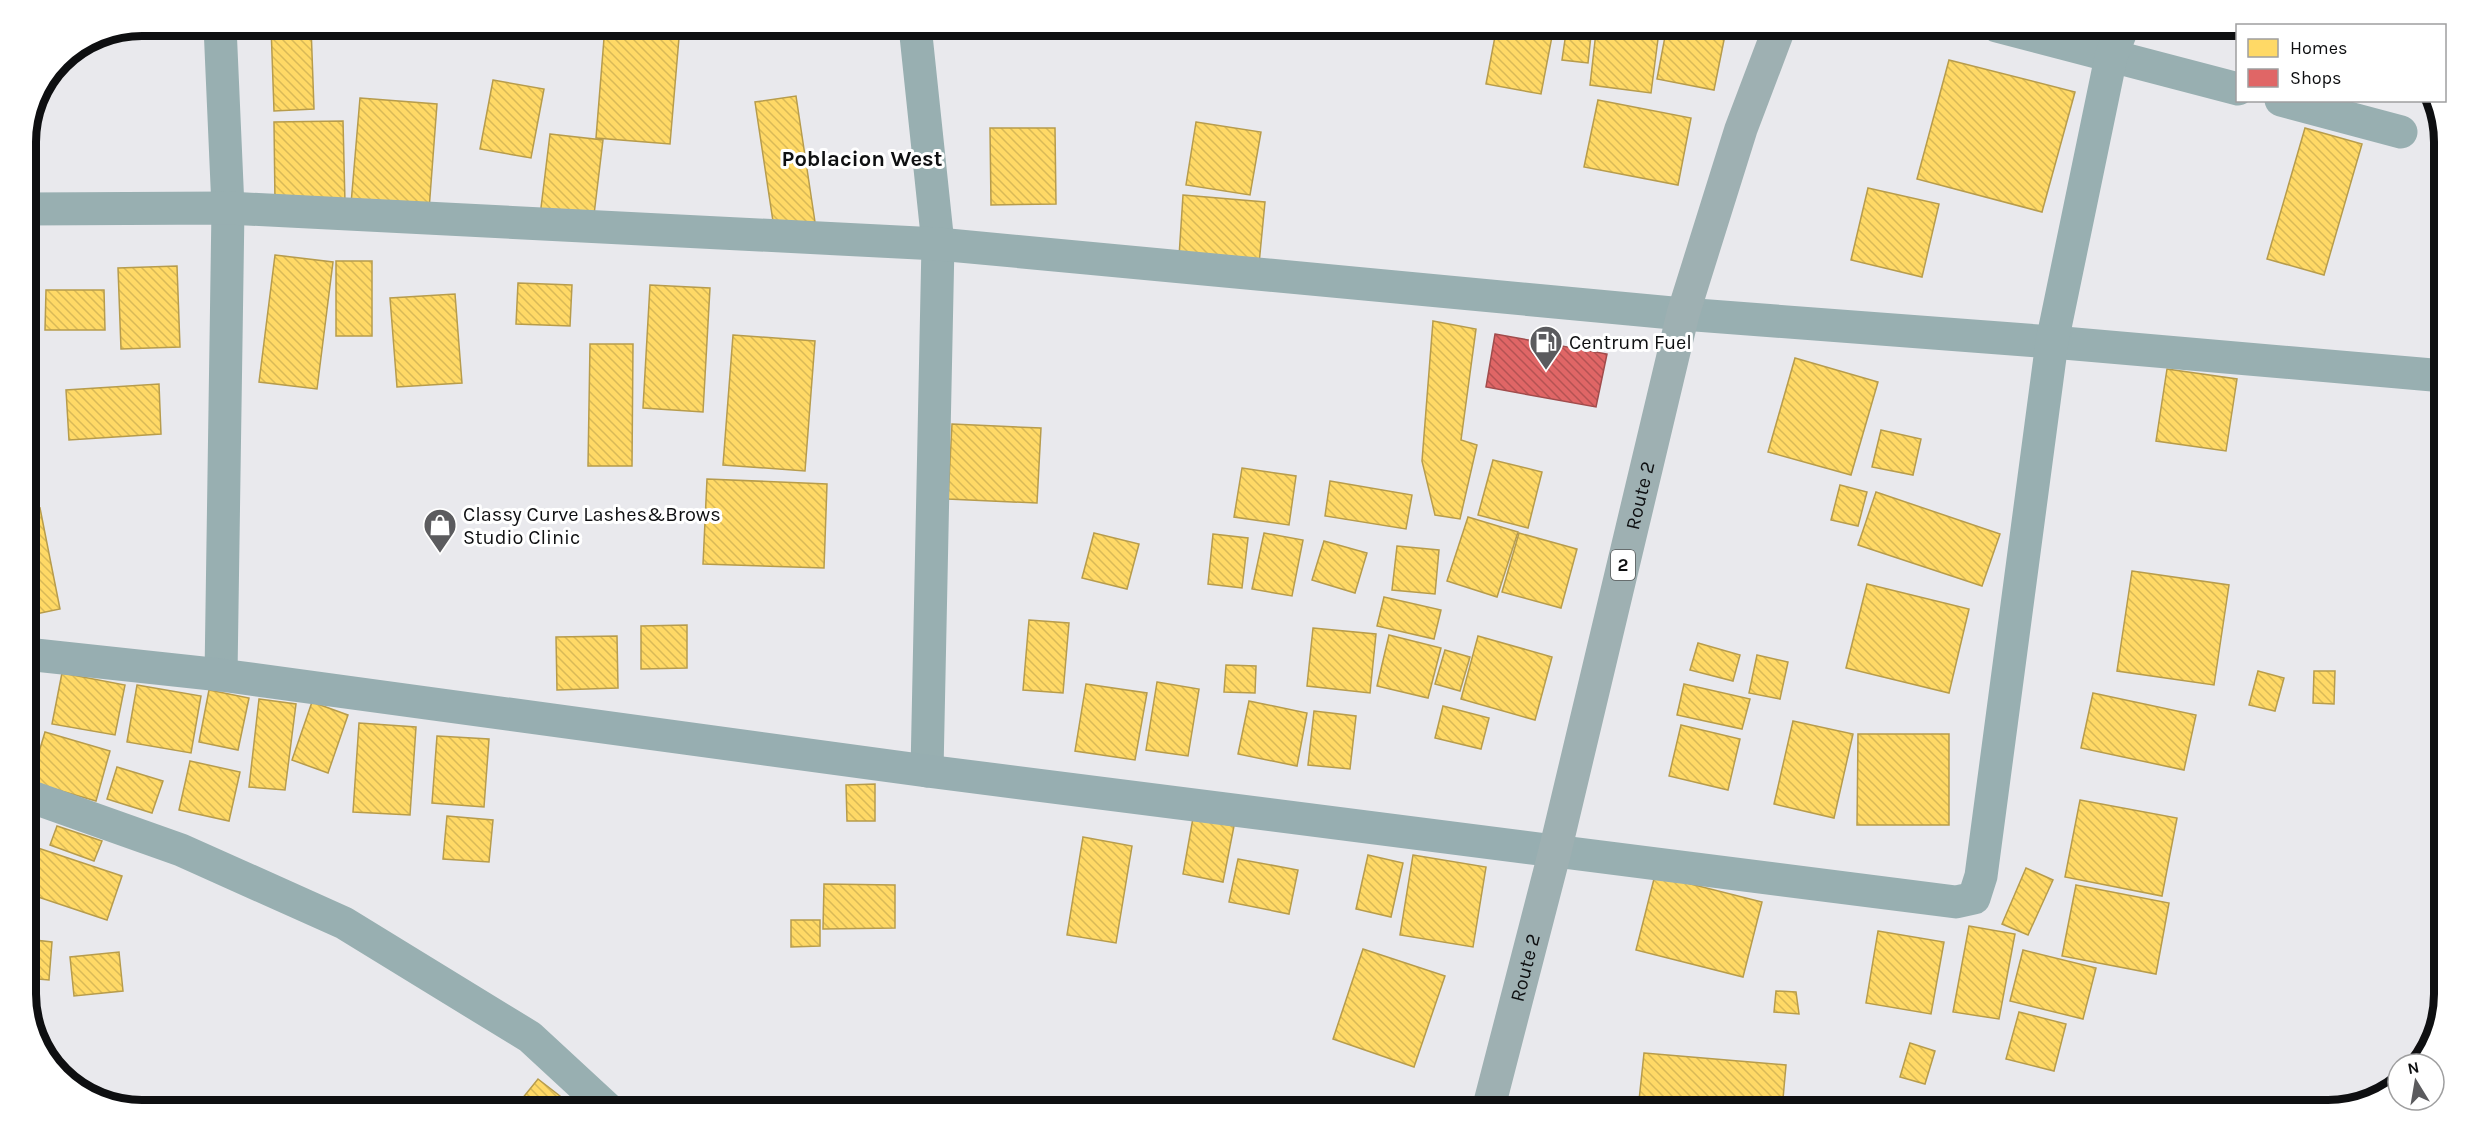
<svg xmlns="http://www.w3.org/2000/svg" width="2470" height="1136" viewBox="0 0 2470 1136" font-family="Karla,sans-serif">
<style>
.homes{fill:url(#homes-back-hatch);stroke:#b79c4c;stroke-width:1.5}
.shops{fill:url(#shops-back-hatch);stroke:#a14c4c;stroke-width:1.5}
.lines{fill:none;stroke-linecap:round;stroke-linejoin:round}
.minor{stroke:#98afb1;stroke-width:33}
.secondary{stroke:#97aeb1;stroke-width:33}
.trunk{stroke:#9eb0b2;stroke-width:33}
.labels{text-anchor:middle;stroke-width:6;stroke-linejoin:round;paint-order:stroke}
.shield{fill:#fff;stroke:#565758;stroke-width:1.5}
.shield-label{font-size:18px;font-weight:bold;fill:#0e0f11}
.poi-label{font-size:20px;fill:#0e0f11;stroke:#fff;text-anchor:start}
.street-label{font-size:20px;fill:#0e0f11;stroke:#fff}
.quarter-label{font-size:22px;font-weight:bold;fill:#0e0f11;stroke:#fff}
.rim{fill:none;stroke:#0e0f11;stroke-width:8}
</style>
<defs>
<pattern id="homes-back-hatch" width="6" height="6" patternUnits="userSpaceOnUse" patternTransform="scale(1.5)"><rect width="6" height="6" fill="#ffd966"/><path d="M-1 5l2 2M0 0l6 6M5-1l2 2" fill="none" stroke="#d9b957"/></pattern>
<pattern id="shops-back-hatch" width="6" height="6" patternUnits="userSpaceOnUse" patternTransform="scale(1.5)"><rect width="6" height="6" fill="#e06666"/><path d="M-1 5l2 2M0 0l6 6M5-1l2 2" fill="none" stroke="#b45253"/></pattern>
</defs>
<rect width="100%" height="100%" fill="#e9e9ed"/>
<g class="homes">
<polygon points="271,26 311,26 314,109 274,111"/>
<polygon points="605,26 680,26 670,144 596,138"/>
<polygon points="1497,26 1554,26 1541,94 1486,84"/>
<polygon points="1567,26 1592,26 1588,63 1562,60"/>
<polygon points="1667,26 1725,35 1714,90 1657,79"/>
<polygon points="1596,32 1658,39 1651,93 1590,85"/>
<polygon points="1949,60 2075,92 2042,212 1917,179"/>
<polygon points="493,80 544,89 531,158 480,149"/>
<polygon points="796,96 815,222 774,228 755,102"/>
<polygon points="360,98 437,104 429,210 351,204"/>
<polygon points="1598,100 1691,118 1678,185 1584,167"/>
<polygon points="343,121 345,203 275,204 274,122"/>
<polygon points="1196,122 1261,132 1250,195 1186,185"/>
<polygon points="990,128 1055,128 1056,204 991,205"/>
<polygon points="2305,128 2362,144 2324,275 2267,259"/>
<polygon points="550,134 603,140 593,223 540,216"/>
<polygon points="1868,188 1939,204 1922,277 1851,260"/>
<polygon points="1183,195 1265,202 1259,264 1179,257"/>
<polygon points="275,255 333,262 317,389 259,382"/>
<rect x="336" y="261" width="36" height="75"/>
<polygon points="177,266 180,347 121,349 118,268"/>
<polygon points="518,283 572,285 570,326 516,324"/>
<polygon points="650,285 710,288 703,412 643,408"/>
<polygon points="46,290 104,290 105,330 45,330"/>
<polygon points="455,294 462,383 397,387 390,298"/>
<polygon points="1433,321 1476,329 1461,440 1477,445 1460,519 1435,515 1422,461"/>
<polygon points="733,335 815,341 805,471 723,465"/>
<polygon points="590,344 633,344 632,466 588,466"/>
<polygon points="1795,358 1878,382 1851,475 1768,452"/>
<polygon points="2167,369 2237,379 2226,451 2156,441"/>
<polygon points="159,384 161,434 69,440 66,390"/>
<polygon points="952,424 1041,428 1037,503 948,499"/>
<polygon points="1881,430 1921,439 1913,475 1872,467"/>
<polygon points="1493,460 1542,472 1528,528 1478,515"/>
<polygon points="1242,468 1296,476 1289,525 1234,517"/>
<polygon points="707,479 827,484 824,568 703,564"/>
<polygon points="1330,481 1412,495 1406,529 1325,516"/>
<polygon points="1840,485 1867,492 1858,526 1831,520"/>
<polygon points="1876,492 2000,534 1982,586 1858,545"/>
<polygon points="40,508 60,609 26,616 26,511"/>
<polygon points="1468,517 1518,532 1497,597 1447,581"/>
<polygon points="1094,533 1139,544 1127,589 1082,578"/>
<polygon points="1264,533 1303,540 1292,596 1252,589"/>
<polygon points="1519,533 1577,549 1561,608 1502,592"/>
<polygon points="1213,534 1248,538 1242,588 1208,584"/>
<polygon points="1324,541 1367,553 1355,593 1312,580"/>
<polygon points="1397,546 1439,550 1435,594 1392,590"/>
<polygon points="2132,571 2229,585 2214,685 2117,671"/>
<polygon points="1867,584 1969,609 1949,693 1846,668"/>
<polygon points="1384,597 1441,610 1434,639 1377,626"/>
<polygon points="1029,620 1069,623 1063,693 1023,690"/>
<polygon points="687,625 687,668 641,669 641,626"/>
<polygon points="1313,628 1376,634 1370,693 1307,686"/>
<polygon points="1389,635 1441,648 1428,698 1377,686"/>
<polygon points="617,636 618,688 557,690 556,637"/>
<polygon points="1478,636 1552,657 1535,720 1461,699"/>
<polygon points="1698,643 1740,655 1733,681 1690,670"/>
<polygon points="1445,650 1470,657 1460,691 1435,684"/>
<polygon points="1757,655 1788,662 1780,699 1749,693"/>
<polygon points="1226,665 1256,666 1255,693 1224,692"/>
<polygon points="2258,671 2284,678 2275,711 2249,705"/>
<polygon points="2314,671 2335,671 2334,704 2313,703"/>
<polygon points="62,673 125,685 115,735 52,724"/>
<polygon points="1157,682 1199,689 1188,756 1146,750"/>
<polygon points="1086,684 1147,693 1135,760 1075,751"/>
<polygon points="1684,684 1750,699 1742,729 1677,715"/>
<polygon points="137,685 201,696 191,753 127,742"/>
<polygon points="209,690 249,698 238,750 199,742"/>
<polygon points="2093,693 2196,715 2184,770 2081,748"/>
<polygon points="259,699 296,704 285,790 249,787"/>
<polygon points="1249,701 1307,713 1297,766 1238,754"/>
<polygon points="312,702 348,715 328,773 292,760"/>
<polygon points="1443,706 1489,718 1481,749 1435,738"/>
<polygon points="1314,711 1356,716 1350,769 1308,765"/>
<polygon points="1793,721 1853,734 1834,818 1774,804"/>
<polygon points="359,723 416,727 410,815 353,812"/>
<polygon points="1681,725 1740,739 1728,790 1669,776"/>
<polygon points="45,732 110,751 96,801 30,782"/>
<polygon points="1858,734 1949,734 1949,825 1857,825"/>
<polygon points="437,736 489,739 484,807 432,803"/>
<polygon points="190,761 240,772 229,821 179,810"/>
<polygon points="117,767 163,781 152,813 107,799"/>
<polygon points="875,784 875,821 847,821 846,785"/>
<polygon points="2080,800 2177,818 2162,896 2065,877"/>
<polygon points="447,816 493,820 489,862 443,859"/>
<polygon points="1193,818 1234,826 1223,882 1183,874"/>
<polygon points="57,826 102,841 94,861 50,845"/>
<polygon points="1083,837 1132,846 1116,943 1067,935"/>
<polygon points="32,846 122,876 107,920 26,893 26,864"/>
<polygon points="1368,855 1403,863 1391,917 1356,909"/>
<polygon points="1413,855 1486,867 1473,947 1400,935"/>
<polygon points="1238,859 1298,870 1289,914 1229,902"/>
<polygon points="2026,868 2053,880 2028,935 2002,924"/>
<polygon points="1655,875 1762,902 1743,977 1636,950"/>
<polygon points="824,884 895,885 895,928 823,929"/>
<polygon points="2076,885 2169,903 2156,974 2062,956"/>
<polygon points="791,920 820,920 820,946 791,947"/>
<polygon points="1969,926 2015,934 1999,1019 1953,1012"/>
<polygon points="1878,931 1944,942 1931,1014 1866,1003"/>
<polygon points="26,939 52,942 49,980 26,978"/>
<polygon points="1363,949 1445,976 1414,1067 1333,1039"/>
<polygon points="2023,950 2096,968 2083,1019 2010,1001"/>
<polygon points="119,952 123,991 74,996 70,957"/>
<polygon points="1776,991 1796,992 1799,1014 1774,1012"/>
<polygon points="2019,1012 2066,1024 2054,1071 2006,1059"/>
<polygon points="1910,1043 1935,1051 1925,1084 1900,1077"/>
<polygon points="1644,1053 1786,1065 1782,1110 1638,1110"/>
<polygon points="538,1079 578,1110 513,1110"/>
</g>
<polygon class="shops" points="1495,334 1607,354 1596,407 1486,387"/>
<g class="lines">
<g class="minor">
<polyline points="220,26 228,208 221,675"/>
<polyline points="915,26 938,244 927,771"/>
<polyline points="1997,26 2238,89"/>
<polyline points="2281,100 2401,132"/>
<polyline points="26,209 228,208 938,244 1683,314 2052,342 2444,376"/>
<polyline points="26,795 181,850 344,923 530,1037 609,1110"/>
<polyline points="1555,851 1956,902 1974,898 1981,876 2052,342 2111,57 2123,26"/>
</g>
<polyline class="secondary" points="26,654 221,675 927,771 1555,851"/>
<path class="trunk" id="s1" d="M1488 1110 1555 851 1683 314 1741 129 1780 26"/>
</g>
<defs>
<g id="fuel-pin" transform="scale(1.725)"><path d="M0 17L-7.5 6A9.5 9.5 0 1 1 7.5 6Z" fill="#5b5b5e" stroke="#fff"/><path d="M-5.5-6h7V0h2V4h1.3V-2.5L3-4.5l.8-.8L6-3V5H2.5V1h-1V6h-7ZM-4.2-4.7v3.2H.2V-4.7Z" fill="#fff"/></g>
<g id="shop-pin" transform="scale(1.725)"><path d="M0 17L-7.5 6A9.5 9.5 0 1 1 7.5 6Z" fill="#5b5b5e" stroke="#fff"/><path d="M-5-2.5h2.3a2.7 3.5 0 0 1 5.4 0H5L5.5 6h-11ZM-1.5-2.5h3a1.5 2.3 0 0 0-3 0Z" fill="#fff"/></g>
</defs>
<g fill-rule="evenodd">
<use href="#fuel-pin" x="1546" y="342"/>
<use href="#shop-pin" x="440" y="525"/>
</g>
<g class="labels">
<rect class="shield" x="1611" y="550" width="24" height="30" rx="4.5"/>
<g class="shield-label">
<text x="1623" y="571">2</text>
</g>
<g class="poi-label">
<text x="1569" y="349">Centrum Fuel</text>
<text x="463" y="521">Classy Curve Lashes&amp;Brows<tspan x="463" dy="23">Studio Clinic</tspan></text>
</g>
<g class="street-label">
<text dy="7" stroke="none"><textPath href="#s1" startOffset="633">Route 2</textPath></text>
<text dy="7" stroke="none"><textPath href="#s1" startOffset="147">Route 2</textPath></text>
</g>
<g class="quarter-label">
<text x="862" y="166">Poblacion West</text>
</g>
</g>
<path d="M0 0H2470V1136H0ZM142 36H2328A106 106 0 0 1 2434 142V994A106 106 0 0 1 2328 1100H142A106 106 0 0 1 36 994V142A106 106 0 0 1 142 36Z" fill="#fff" fill-rule="evenodd"/>
<path class="rim" d="M142 36H2328A106 106 0 0 1 2434 142V994A106 106 0 0 1 2328 1100H142A106 106 0 0 1 36 994V142A106 106 0 0 1 142 36Z"/>
<rect x="2236" y="24" width="210" height="78" fill="#ffffff" stroke="#9f9fa0" stroke-width="1.5"/>
<rect x="2248" y="39" width="30" height="18" fill="#ffd966" stroke="#9f9fa0" stroke-width="1.5"/>
<text x="2290" y="54" font-size="18" fill="#0e0f11">Homes</text>
<rect x="2248" y="69" width="30" height="18" fill="#e06666" stroke="#9f9fa0" stroke-width="1.5"/>
<text x="2290" y="84" font-size="18" fill="#0e0f11">Shops</text>
<g transform="translate(2416 1082) rotate(349)"><circle r="28" fill="#ffffff" stroke="#9f9fa0" stroke-width="1.5"/>
<path d="M0-4.5L10 22L0 15L-10 22Z" fill="#5b5b5e"/>
<text y="-9" font-size="16" font-weight="bold" text-anchor="middle" fill="#0e0f11">N</text>
</g>
</svg>
